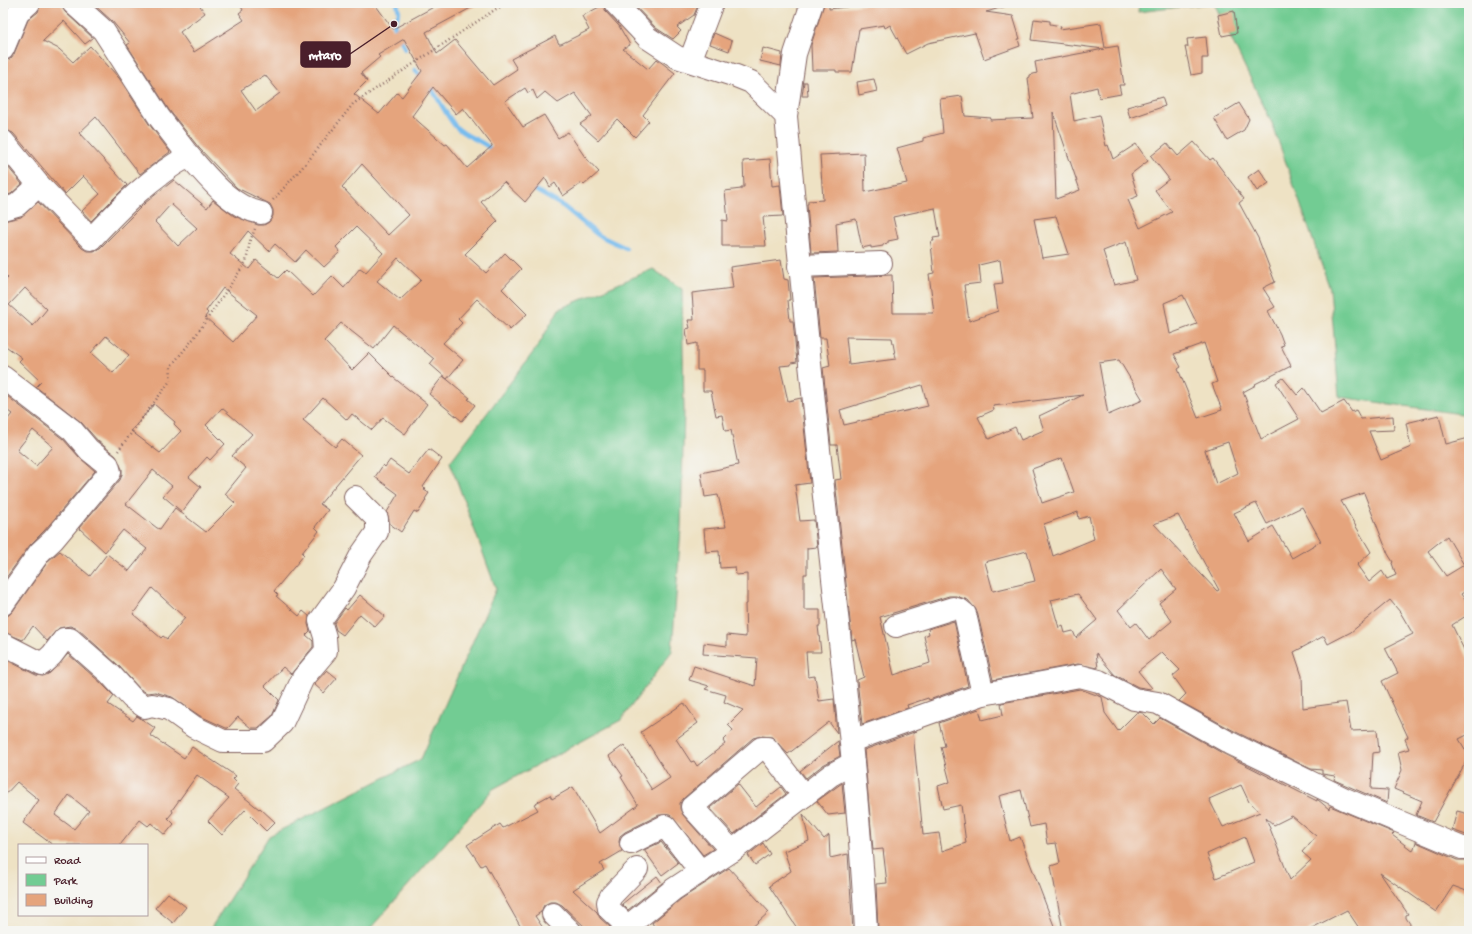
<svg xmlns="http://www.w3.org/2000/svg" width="1472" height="934" viewBox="0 0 1472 934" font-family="'Gochi Hand',sans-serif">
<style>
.green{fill:#72cc93;stroke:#5e765f}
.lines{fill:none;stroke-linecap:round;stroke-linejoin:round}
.stream{stroke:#77bcee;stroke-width:4.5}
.building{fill:#e5a47d;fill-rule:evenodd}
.minor-casing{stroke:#836361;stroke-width:24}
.path{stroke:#836361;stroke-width:2.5;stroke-dasharray:1 3;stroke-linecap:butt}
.minor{stroke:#fff;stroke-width:22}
.leader{fill:none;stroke:#4a1f2b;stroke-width:1.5}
.callout-dot{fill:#4a1f2b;stroke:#f6f6f2;stroke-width:1.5}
.callout{fill:#4a1f2b;stroke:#4a1f2b;stroke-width:1.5}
.callout-label{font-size:13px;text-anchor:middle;font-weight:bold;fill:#fff}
</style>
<rect width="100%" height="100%" fill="#f6f6f2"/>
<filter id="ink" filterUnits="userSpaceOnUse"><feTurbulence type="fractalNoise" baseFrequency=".025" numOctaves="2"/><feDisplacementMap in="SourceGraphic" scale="8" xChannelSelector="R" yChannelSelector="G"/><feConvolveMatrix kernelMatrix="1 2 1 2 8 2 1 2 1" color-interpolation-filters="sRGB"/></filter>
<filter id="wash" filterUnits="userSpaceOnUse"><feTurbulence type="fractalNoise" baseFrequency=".012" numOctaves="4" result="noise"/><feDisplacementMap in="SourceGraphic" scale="16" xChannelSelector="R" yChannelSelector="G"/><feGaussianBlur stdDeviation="0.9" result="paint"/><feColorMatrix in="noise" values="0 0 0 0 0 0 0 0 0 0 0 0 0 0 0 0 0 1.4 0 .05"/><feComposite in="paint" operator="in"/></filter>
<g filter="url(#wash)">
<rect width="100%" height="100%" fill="#eee2c4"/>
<g class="green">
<polygon points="1139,3 1469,3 1469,415 1339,397 1330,289 1272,123 1214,3 1138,12"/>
<polygon points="653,269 682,289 684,410 681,528 672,651 621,720 493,789 368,931 209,931 269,836 421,759 496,589 450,462 538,346 559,309"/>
</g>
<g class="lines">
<g class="stream">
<polyline points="397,3 399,12 394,24 405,49"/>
<polyline points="415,70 423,79"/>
<path d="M428 84C438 97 445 113 455 126 466 138 483 140 493 151"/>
<polyline points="530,187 563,206 598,235 626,248"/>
</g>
</g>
<g id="blocks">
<g class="building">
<polygon points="41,3 61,3 65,12 93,38 85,44 64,21 43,41 59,49 73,62 90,46 119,78 149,124 170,152 140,174 96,117 79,133 127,185 91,221 82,211 100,194 83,176 65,194 13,133 3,129 3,61 10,59 14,54 28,20 38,12"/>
<path d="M92 3H198L205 13 180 32 194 52 244 20 239 13 243 10 239 3H374L393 29 441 3H480L426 32 437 54 455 40 493 85 517 69 511 59 555 36 559 44H561L589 30 582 16 603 5 606 12 619 26 630 45 623 49 648 69 657 59 675 73 643 115 649 121 635 137 617 119 598 140 580 124 592 116 575 93 558 103 545 92 537 99 533 90 528 93 525 88 505 101 523 127 544 115 558 138 568 132 585 157 599 172 584 185 582 183 563 196 555 183 550 187 545 178 525 202 504 182 481 202 498 221 465 254 486 273 505 253 521 269 502 289 527 314 510 330 477 299 458 319 462 323 443 343 463 360 447 379 430 364 434 359 393 325 374 349 341 323 324 341 352 370 369 353 394 378 427 404 405 434 383 418 372 430 352 414 347 420 323 398 303 420 335 447 342 439 361 455 320 504 328 510 315 527 319 531 302 553 304 555 274 591 278 595 276 596 299 616 303 611 309 616 308 624 310 631 306 635 313 641V647L291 674 283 667 265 686 279 700 272 716 258 728H251L238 717 228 728H226L200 716 172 697 155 692 147 693 140 689 118 665 78 629 70 626 59 628 47 641 33 626 23 640 3 632V616L9 615 13 611 49 560 60 551 90 576 107 554 129 571 147 549 123 530 105 552 79 528 120 480 122 475V469L116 456 98 441 81 422 36 387 41 382 19 361 22 358 3 344V283L8 278 3 273V221L21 217 38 202 82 248 87 251H94L100 248 145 203 174 180 207 208 213 200 234 216 258 225H264L269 222 273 216V210L270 204 237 188 199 148 169 110 127 45 130 43 112 21ZM404 39 422 71 402 97 397 93 379 114 354 94 367 81 361 73 380 57 378 55ZM265 75 280 93 256 111 241 90ZM433 87 456 114 463 108 492 145V146L467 168 447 144 445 145 412 116ZM362 164 409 215 388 235 342 187ZM171 204 197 228 178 246 155 222ZM356 227 383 253 366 272 360 268 344 288 332 276 313 296 286 270 278 278 256 260 249 269 230 254 248 231 269 251 275 244 295 262 306 250 324 267 340 252 336 247ZM398 258 421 280 400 300 377 281ZM25 288 47 309 33 326 9 305ZM223 288 257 315 233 342 205 317 208 313 206 311ZM106 336 129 355 113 373 91 353ZM154 404 175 422 174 424 181 431 160 453 131 431ZM222 408 252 434 232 456 246 468 225 494 235 503 206 532 175 508 160 529 157 528 126 504 153 470 172 486 163 496 182 512 201 487 189 477 207 457 210 460 225 444 206 425ZM152 588 185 618 167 639 163 636 161 638 133 614Z"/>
<polygon points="632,3 699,3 694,15 677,27 681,31 673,39 656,28"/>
<polygon points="878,3 1007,3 1007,6 986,12 1013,16 1020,39 1018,39 1020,46 984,59 975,33 928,43 906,54 890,25 885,28 884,25 859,29 852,72 836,72 836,70 812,70 811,45 824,4 829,4 829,9"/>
<polygon points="1234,11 1237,33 1222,36 1218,15"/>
<path d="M1034 19 1050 21V24L1061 26 1060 29 1101 23 1105 48 1118 46 1124 85H1119L1121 94 1099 98 1097 87 1070 94 1074 121 1099 115 1106 146 1108 145 1113 159 1136 144 1148 161 1131 174 1138 196 1128 200 1140 228 1172 212 1155 190 1169 179 1151 156 1167 143 1178 156 1194 142 1210 160 1213 158 1244 199 1239 203 1258 238 1275 282 1263 288 1275 307 1268 311 1280 334 1284 345 1281 346 1291 366 1255 384 1256 385 1243 392 1261 439 1299 419 1276 383 1283 378 1297 395 1304 388 1321 413 1344 401 1352 412 1356 410 1361 419 1393 416 1394 430 1369 431 1381 460 1411 447 1406 423 1439 415 1446 444 1469 438V589L1461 594 1469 606V614L1452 625 1469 660V734L1459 739 1469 756 1433 822 1416 815 1422 801 1394 789 1402 770 1398 752 1409 749 1405 739 1408 737 1382 681 1398 673 1385 648 1413 634 1400 612 1390 600 1351 632 1328 644 1324 636 1294 652 1302 676 1303 708 1346 702 1351 731 1377 730 1379 752 1373 753 1371 789 1388 790 1387 803 1334 780 1335 776 1322 774V770L1311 769 1236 732 1179 701 1186 694 1173 676 1180 670 1162 652 1138 671 1152 688 1151 689 1138 687 1115 675 1096 653 1098 668 1078 664 993 680 977 611 968 600 956 596H949L880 617 894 675 930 663 924 636 929 634 928 629 954 621 968 686 929 700 928 698 907 705 908 708 862 724 857 680 864 677 855 639 852 640 835 480 841 479 837 445H831L823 368 830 366 826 338H820L814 278 892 275 893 313H934L929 274 934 273 931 244 932 241H934L933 238 940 237 935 208 893 217 898 239 888 241V243L883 244V246L871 248V246L862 248 856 219 836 223 838 252 811 253 807 204H808V201L823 200 820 155 864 153 865 192 907 183 897 148 923 141V138L943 133 940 99 962 96 965 116 991 118 990 120 1033 118 1028 78 1030 77V75L1037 73 1035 62 1104 49 1031 40ZM1053 112 1080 190 1056 199ZM1056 216 1069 254 1042 258 1034 219ZM1126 242 1136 280 1114 285 1103 251ZM1000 260 1003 283 994 284 998 311 969 321 964 285 981 283 979 265ZM1183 295 1197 324 1170 334 1164 303ZM846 337 892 338 896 359 849 365ZM1204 343 1217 382 1212 384 1222 410 1198 418 1178 369 1181 367 1174 354ZM1119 360 1143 400 1108 415 1099 363ZM922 385 928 406 844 425 840 410ZM1083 395 1039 416 1044 430 1021 440 1015 427 989 439 978 417 994 410 993 406ZM1228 442 1238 473 1216 484 1205 450ZM1062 458 1074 492 1042 503 1032 469ZM1364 493 1388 554 1393 562 1392 563 1396 575 1387 579 1382 571 1369 582 1357 565 1371 552 1341 501ZM1256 503 1267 524 1302 507 1321 541 1292 558 1273 526 1249 541 1234 513ZM1078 512 1079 519 1089 516 1094 539 1053 556 1044 524ZM1178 515 1219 590 1217 591 1154 524ZM1447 536 1464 565 1446 576 1428 551ZM1027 551 1035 581 993 591 985 562ZM1161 569 1176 589 1159 603 1172 621 1149 640 1136 623 1131 627 1118 610ZM1078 594 1097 620 1076 638 1073 631 1065 633 1063 626 1059 628 1051 600Z"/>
<polygon points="714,33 732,41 729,51 710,44"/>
<polygon points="1206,37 1208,58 1202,58 1202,73 1191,75 1185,47 1188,47 1187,39"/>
<polygon points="763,48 782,53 781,66 760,61"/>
<polygon points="874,79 877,91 859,95 857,82"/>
<polygon points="804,82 807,82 808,96 802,96"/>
<polygon points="1162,97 1165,106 1130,118 1127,107"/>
<polygon points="1239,103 1249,119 1244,130 1227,140 1214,118"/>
<polygon points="770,159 772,186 780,185 783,216 763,217 766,246 722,246 722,220 728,221 725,191 741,189 741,187 744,187 743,161"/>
<polygon points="3,161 22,184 11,194 3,196"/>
<polygon points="1259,169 1269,183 1257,191 1248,177"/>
<polygon points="781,260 784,279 788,280 790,300 788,300 790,321 793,321 797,362 791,363 791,365 780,366 788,401 801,398 810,483 795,485 800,521 814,520 817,547 807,548 807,574 804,574 804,610 820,610 820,626 818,626 821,652 806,652 808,677 815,676 819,701 834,699 837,733 829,722 788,754 772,737 761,736 753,738 684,798 680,803 680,809 683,815 713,849 703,855 670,815 659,815 625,832 620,836 619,842 622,851 600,864 604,870 573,890 597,912 600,918 610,927 610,931 589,931 562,905 556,902 550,902 544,905 541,912 535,916 545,931 523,931 485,864 481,866 467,845 500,824 503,828 538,810 534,804 550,795 552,799 573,787 600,833 638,805 621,777 623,776 609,756 624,745 652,790 670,778 641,732 684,703 698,723 676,739 691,762 694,761 697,766 725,744 723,741 731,733 733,730 728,725 743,710 724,702 726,695 705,689 709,686 689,680 694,666 755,686 757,658 703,654 704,643 727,646 727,635 746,637 745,604 747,604 747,574 736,575 735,567 720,568 719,551 706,552 704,529 726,527 718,495 705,497 701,473 738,465 731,430 725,431 722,415 716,416 711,391 703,391 703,370 697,370 697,343 688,345 686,329 690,328 688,320 694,320 692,293 733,288 730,267"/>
<polygon points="443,376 470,398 468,399 475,405 462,421 429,394"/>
<path d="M3 393 63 439 80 458 95 471 44 531 30 545 3 582V425L12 414 3 407ZM33 430 53 447 36 466 17 450Z"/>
<polygon points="429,449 442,459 423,487 426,488 424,490 429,493 425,499 426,500 418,513 414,511 401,532 390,524 387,512 398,494 375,477 383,465 385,467 390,460 409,474"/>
<polygon points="360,595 385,616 375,627 360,614 343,635 336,630 334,623 345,608 347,610"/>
<path d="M68 654 101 683 114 696 108 704 133 721 137 716 155 728 150 735 184 758 192 747 236 776 233 779 238 784 234 789 259 809 260 808 275 822 266 831 245 810 222 835 208 821 229 798 197 775 172 810 173 812 168 818 174 824 165 835 151 823 148 826 140 820 120 845H53L23 823 39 800 17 782 3 797V658L36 675 43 676 50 673ZM69 795 89 811 74 829 55 815Z"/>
<polygon points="327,670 337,678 324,693 314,684"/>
<path d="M1080 689 1102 697 1105 713 1118 731 1137 712 1143 713 1154 724 1160 718 1224 754 1317 801V799L1329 809 1330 806 1392 832 1394 833 1392 835 1413 851 1416 842 1457 860H1469V892L1453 886 1436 912 1380 873 1408 914 1406 915V918L1415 931H1361L1347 910 1306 931H1063L1051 866 1060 863 1056 843 1047 844 1044 824 1030 827 1021 790 999 796 1010 841 1020 837 1056 931H878L876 884 887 883 883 849 873 850 864 750 917 731 913 732 923 835 939 833 942 851 966 843 961 805 943 809 938 786 950 782 941 747 945 746 939 723 979 709 982 720 1003 715 1001 703ZM1241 785 1249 802 1260 812 1223 827 1209 799ZM1292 816 1316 836 1302 852 1311 860 1290 880 1266 818 1274 825ZM1245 837 1254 862 1216 878 1207 854Z"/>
<polygon points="838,741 840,756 823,765 806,778 800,771"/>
<polygon points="842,783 845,813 828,815 817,801"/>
<polygon points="738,784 756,807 781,787 786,794 734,834 710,808"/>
<polygon points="1457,811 1469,814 1469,836 1452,830"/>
<polygon points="803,814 824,839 829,835 830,858 848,854 853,931 799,931 769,886 791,871 784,851 809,841"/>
<polygon points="661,842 678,863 662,875 644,850"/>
<polygon points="763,843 770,854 755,865 748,855"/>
<polygon points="729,868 769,912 748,931 657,931 652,923 681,899"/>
<polygon points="657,876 662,883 628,910 622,904"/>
<polygon points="168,893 186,907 173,923 155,908"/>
</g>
</g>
</g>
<g filter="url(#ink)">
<use href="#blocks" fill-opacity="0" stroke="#836361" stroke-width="1"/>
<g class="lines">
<g class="minor-casing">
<g id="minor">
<polyline points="73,3 103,30 159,117 189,156"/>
<path d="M615 3 648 38 677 57 736 76 751 82 786 116C800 271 816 425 833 579 846 696 860 813 866 931"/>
<polyline points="3,49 18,13 29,3"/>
<polyline points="690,61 712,3"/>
<polyline points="786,116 795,54 812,3"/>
<path d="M3 141 39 185 91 239C120 208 151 176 189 156 209 178 230 207 261 213"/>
<polyline points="3,209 17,205 39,185"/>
<polyline points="799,266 881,263"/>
<polyline points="3,377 72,430 89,450 108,465 110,472 53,540 40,552 3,604"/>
<polyline points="896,626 953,608 960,610 965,614 983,694"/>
<polyline points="3,644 42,664 52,655 64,639 70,639 110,674 132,698 145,707 152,705 169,709 194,727 223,741 263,741 282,723 303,678 326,651 325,637 320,621 344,588 361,555 377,532 377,519 355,497"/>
<polyline points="851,741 983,694 1080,676 1099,681 1134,699 1158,703 1230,743 1345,799 1462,848 1469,848"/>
<polyline points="631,843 665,826 701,872"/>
<polyline points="732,851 692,807 761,748 767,748 804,796"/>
<polyline points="553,914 570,931"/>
<polyline points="627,926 609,909 608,902 611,896 637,869"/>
<polyline points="622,931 674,889 732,851 831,775 853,763"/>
</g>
</g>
<g class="path">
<polyline points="273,200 308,161 353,104 496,9 509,3"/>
<polyline points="118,451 170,381 171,366 194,338 246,262 250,241 255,229"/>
</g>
<use href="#minor" class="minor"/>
</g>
</g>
<path class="leader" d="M394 24L350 54"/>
<circle class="callout-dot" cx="394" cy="24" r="4"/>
<rect class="callout" x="301" y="42" width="49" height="25" rx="4"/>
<g class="callout-label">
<text x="325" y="59">mtaro</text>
</g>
<rect width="1472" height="934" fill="none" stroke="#f6f6f2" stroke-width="16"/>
<rect x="18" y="844" width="130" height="72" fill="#f6f6f2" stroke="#b1a0a2"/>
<rect x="26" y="857" width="20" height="6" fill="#ffffff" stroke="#b1a0a2"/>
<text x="54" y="864" font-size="12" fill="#4a1f2b">Road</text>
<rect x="26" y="874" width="20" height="12" fill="#72cc93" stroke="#b1a0a2"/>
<text x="54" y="884" font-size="12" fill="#4a1f2b">Park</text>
<rect x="26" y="894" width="20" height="12" fill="#e5a47d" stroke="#b1a0a2"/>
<text x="54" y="904" font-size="12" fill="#4a1f2b">Building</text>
</svg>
